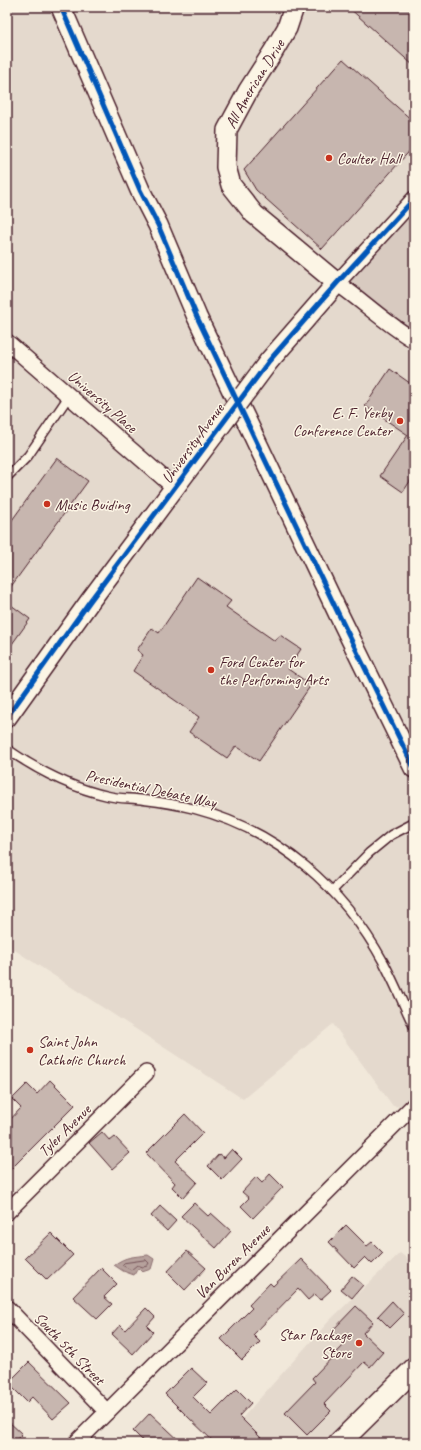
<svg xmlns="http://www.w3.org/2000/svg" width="421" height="1450" viewBox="0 0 421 1450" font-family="Caveat,sans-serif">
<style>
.built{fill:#e4d9cd}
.green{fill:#d8cac0;stroke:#917476}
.water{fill:#b6a19c;stroke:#8b6d6f}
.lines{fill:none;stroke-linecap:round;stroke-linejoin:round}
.shore{stroke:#755358;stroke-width:1}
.building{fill:#c7b6af;stroke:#4a1f2b}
.service-casing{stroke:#4a1f2b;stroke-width:11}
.minor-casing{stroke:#4a1f2b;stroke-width:18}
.tertiary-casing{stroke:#4a1f2b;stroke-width:22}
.secondary-casing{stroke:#4a1f2b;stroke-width:24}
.service{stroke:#fcf5e5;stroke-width:8}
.minor{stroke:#fcf5e5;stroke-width:15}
.tertiary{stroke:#fcf5e5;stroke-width:19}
.secondary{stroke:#fcf5e5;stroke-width:21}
.tertiary-bridge-casing{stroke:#4a1f2b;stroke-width:22;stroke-linecap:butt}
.tertiary-bridge{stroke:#fcf5e5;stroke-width:19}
.cycleway-casing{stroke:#fcf5e5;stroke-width:8}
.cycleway{stroke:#0057b8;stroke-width:5}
.poi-dot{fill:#c8321e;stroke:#fcf5e5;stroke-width:1.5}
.labels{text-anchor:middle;stroke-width:3;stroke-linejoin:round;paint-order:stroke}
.street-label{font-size:16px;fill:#4a1f2b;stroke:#fcf5e5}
.poi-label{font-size:16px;fill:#4a1f2b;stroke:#fcf5e5;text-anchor:start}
</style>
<rect width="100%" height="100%" fill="#f1e8da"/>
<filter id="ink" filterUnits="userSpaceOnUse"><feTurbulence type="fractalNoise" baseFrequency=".025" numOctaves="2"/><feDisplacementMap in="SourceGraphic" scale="8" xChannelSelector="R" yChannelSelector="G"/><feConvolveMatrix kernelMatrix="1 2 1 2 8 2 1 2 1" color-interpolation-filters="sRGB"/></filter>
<g filter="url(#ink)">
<g class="built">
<polygon points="7,7 414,7 414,1108 393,1106 333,1024 243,1099 7,945"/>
<polygon points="400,1253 414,1264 414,1443 220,1443 330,1320"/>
</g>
<polygon class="green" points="414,199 414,340 337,283"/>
<path class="water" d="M148 1255 154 1259 151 1269 142 1272 138 1268 134 1275 123 1271 114 1265C126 1256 133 1257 148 1255Z"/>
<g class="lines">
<polygon class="shore" points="146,1260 149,1263 147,1266 143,1267 137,1265 131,1270 122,1265 124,1263"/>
</g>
<g class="building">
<polygon points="348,7 414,7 414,66"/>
<polygon points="343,59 414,122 414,146 322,249 256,190 244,170"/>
<polygon points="390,369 414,386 414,475 403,492 380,476 408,435 365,406"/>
<polygon points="57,458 88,481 7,592 7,527"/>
<polygon points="197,577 231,601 226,607 275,641 280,635 301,649 288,669 311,685 259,761 236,746 227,758 189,732 199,717 133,671 143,655 137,650 152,628 159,633"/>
<polygon points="7,602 30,619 7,651"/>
<polygon points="50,1080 75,1105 7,1173 7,1123 21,1108 12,1099 27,1084 37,1094"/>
<polygon points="185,1114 203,1133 175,1161 197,1182 183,1198 172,1187 175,1183 146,1153"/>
<polygon points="102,1132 110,1141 115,1137 130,1153 112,1169 89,1143"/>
<polygon points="232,1149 242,1159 222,1180 208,1166 219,1154 224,1158"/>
<polygon points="270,1174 283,1187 253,1218 241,1206 249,1198 242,1192 256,1177 262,1183"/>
<polygon points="194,1203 208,1216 211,1213 231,1231 216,1248 181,1216"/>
<polygon points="160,1206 176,1221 167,1231 151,1216"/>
<polygon points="346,1225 367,1246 372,1242 383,1253 372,1264 365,1257 354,1268 329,1242"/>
<polygon points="51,1233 73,1255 47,1280 25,1258"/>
<polygon points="187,1251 206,1268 185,1290 167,1272"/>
<polygon points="301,1259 331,1290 320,1300 315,1294 308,1300 298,1289 253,1335 260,1342 242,1360 221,1339 252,1308 249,1305 270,1283 273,1286"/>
<polygon points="101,1268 117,1284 104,1297 112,1304 97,1319 73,1297"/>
<polygon points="352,1276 363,1285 352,1298 341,1289"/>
<polygon points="392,1301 404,1314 390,1328 378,1316"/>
<polygon points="356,1306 373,1322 363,1333 383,1352 370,1367 364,1362 324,1404 331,1411 307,1435 285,1413 315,1382 312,1378 345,1344 332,1331"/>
<polygon points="146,1308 155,1317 147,1326 153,1332 133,1354 112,1334 120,1325 125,1330"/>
<polygon points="29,1362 71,1403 53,1419 32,1397 27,1402 8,1383"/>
<polygon points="191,1368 207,1383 193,1397 211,1415 237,1389 251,1403 239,1416 266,1443 215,1443 187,1416 165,1394"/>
<polygon points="150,1413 182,1443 165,1443 159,1438 154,1443 145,1443 133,1431"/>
<polygon points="7,1420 22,1434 13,1443 7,1443"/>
</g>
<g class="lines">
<g class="service-casing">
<g id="service">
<polyline points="7,477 28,456 69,396"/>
<path d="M7 749C37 770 72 788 108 796 120 799 132 798 144 800 161 802 179 805 195 809 279 831 343 888 384 963 395 984 404 1006 414 1027"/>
<polyline points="332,891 369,853 391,835 414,823"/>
</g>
</g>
<g class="minor-casing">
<g id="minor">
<path d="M414 199 337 283C363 301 386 324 414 340"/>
<polyline points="7,342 175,488"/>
<polyline points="7,1212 146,1073"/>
<polyline points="7,1308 107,1412"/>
<polyline points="76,1443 414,1105"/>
</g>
</g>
<g class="tertiary-casing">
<g id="tertiary">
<polyline points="61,7 140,190 158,225 197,317 339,615 414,768"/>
<path id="s1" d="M269 361 337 283 254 214 231 185 226 167 227 130 248 91 273 52 287 28 294 7"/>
<polyline points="7,717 90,601 213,436"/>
</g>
</g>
<g class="secondary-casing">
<polyline id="secondary" points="339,1443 414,1369"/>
</g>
<use href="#service" class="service"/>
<use href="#minor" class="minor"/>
<use href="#tertiary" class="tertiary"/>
<use href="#secondary" class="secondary"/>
<g class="tertiary-bridge-casing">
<polyline id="tertiary-bridge" points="213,436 269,361"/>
</g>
<use href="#tertiary-bridge" class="tertiary-bridge"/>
<g class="cycleway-casing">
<g id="cycleway">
<polyline points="61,7 140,190 158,225 197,317 339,615 414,768"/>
<polyline points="7,717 90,601 269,361 337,283 414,199"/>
</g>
</g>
<use href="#cycleway" class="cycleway"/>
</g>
</g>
<g class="poi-dot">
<circle cx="329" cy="158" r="4"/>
<circle cx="400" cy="421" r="4"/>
<circle cx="47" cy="504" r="4"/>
<circle cx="211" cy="670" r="4"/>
<circle cx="30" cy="1050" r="4"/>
<circle cx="359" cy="1343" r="4"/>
</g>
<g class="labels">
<g class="street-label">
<text dy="6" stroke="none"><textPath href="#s1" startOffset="358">All American Drive</textPath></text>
<text transform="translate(103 401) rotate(41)" y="6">University Place</text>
<text transform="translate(192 443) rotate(-54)" y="6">University Avenue</text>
<text transform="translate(151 788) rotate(12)" y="6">Presidential Debate Way</text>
<text transform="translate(64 1130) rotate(-45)" y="6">Tyler Avenue</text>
<text transform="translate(232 1261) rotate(-45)" y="6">Van Buren Avenue</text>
<text transform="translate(70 1348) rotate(46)" y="6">South 5th Street</text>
</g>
<g class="poi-label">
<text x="337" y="164">Coulter Hall</text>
<text x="392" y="418" text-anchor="end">E. F. Yerby<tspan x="392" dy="18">Conference Center</tspan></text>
<text x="55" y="510">Music Buiding</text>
<text x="219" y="667">Ford Center for<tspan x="219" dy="18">the Performing Arts</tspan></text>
<text x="38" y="1047">Saint John<tspan x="38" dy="18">Catholic Church</tspan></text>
<text x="351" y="1340" text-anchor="end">Star Package<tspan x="351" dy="18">Store</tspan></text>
</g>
</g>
<rect width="421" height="1450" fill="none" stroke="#fcf5e5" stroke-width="24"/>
<rect x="12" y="12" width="397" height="1426" fill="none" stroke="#4a1f2b" stroke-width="1.5" filter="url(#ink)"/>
</svg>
